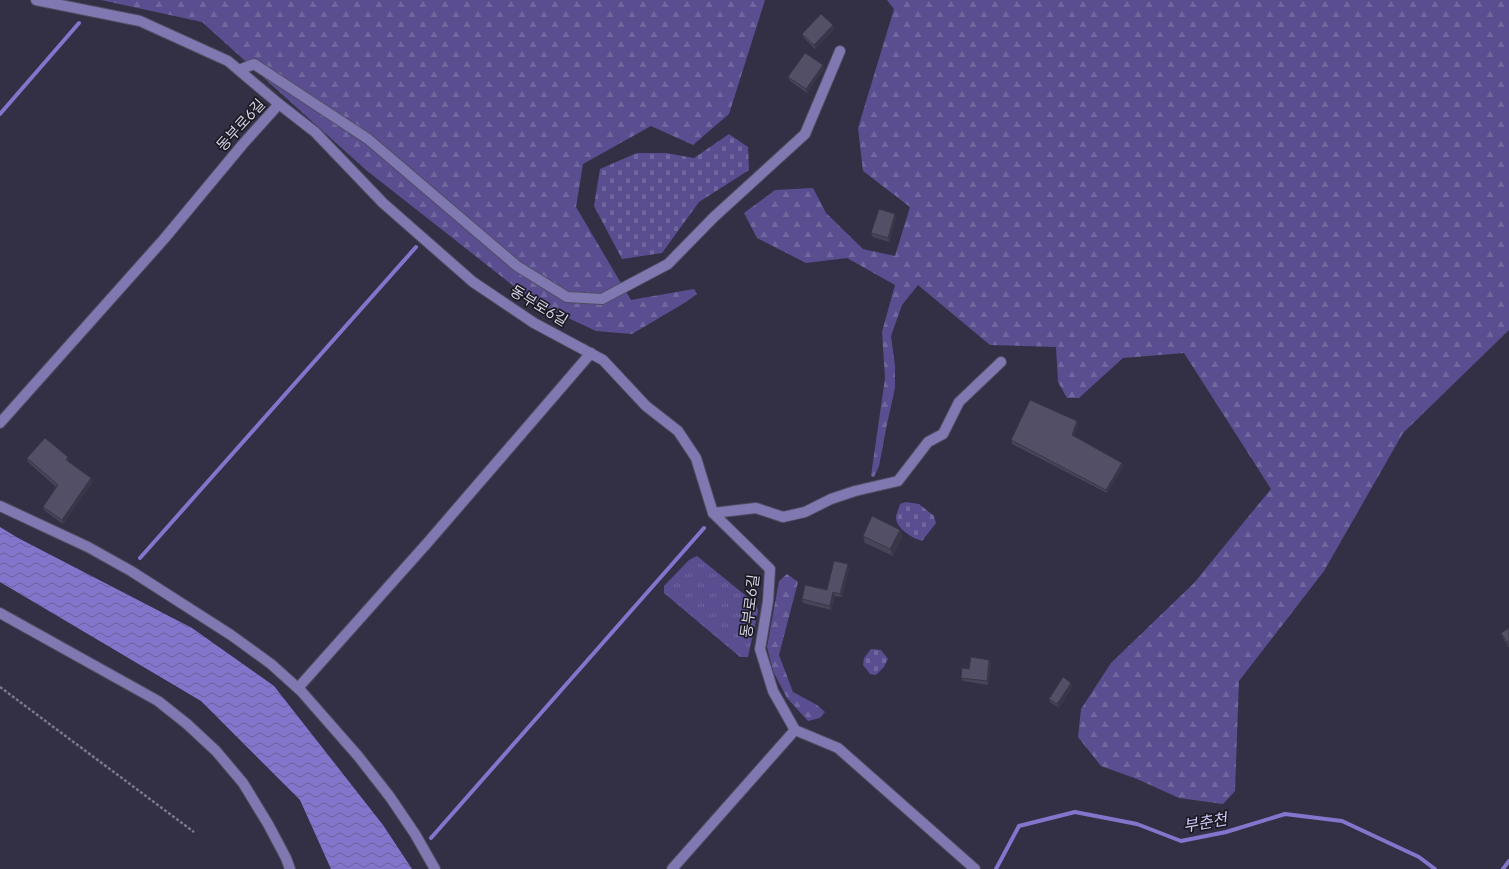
<svg xmlns="http://www.w3.org/2000/svg" width="1509" height="869" viewBox="0 0 1509 869" font-family="Jost,'Noto Sans KR',sans-serif">
<style>
.grass{fill:url(#grass-tufts)}
.forest{fill:url(#forest-firs)}
.cemetery{fill:url(#cemetery-stones)}
.water{fill:url(#water-waves)}
.lines{fill:none;stroke-linecap:round;stroke-linejoin:round}
.stream{stroke:#8475cc;stroke-width:4}
.minor-casing{stroke:#504d62;stroke-width:12}
.path{stroke:#7b798b;stroke-width:2.5;stroke-dasharray:3 2;stroke-linecap:butt}
.minor{stroke:#8079b1;stroke-width:10}
.wall{fill:#474458}
.shaded-wall{fill:#393747}
.building{fill:#524f66;stroke:#393747}
.labels{text-anchor:middle;stroke-width:3.5;stroke-linejoin:round;paint-order:stroke}
.street-label{font-size:15px;fill:#d3d2e0;stroke:#1b1a24}
.water-label{font-size:16px;font-style:italic;fill:#cfcaf8;stroke:#1b1a24}
</style>
<defs>
<pattern id="grass-tufts" width="24" height="20" patternUnits="userSpaceOnUse"><rect width="24" height="20" fill="#5a4e90"/><path d="M3 7l-1-3M5 7V3M7 7l1-3M15 17l-1-3M17 17v-4M19 17l1-3" fill="none" stroke="#71679f"/></pattern>
<pattern id="forest-firs" width="22" height="20" patternUnits="userSpaceOnUse"><rect width="22" height="20" fill="#5a4e90"/><path d="M5 1l3.5 6h-7zM16 11l3.5 6h-7z" fill="#71679f"/></pattern>
<pattern id="cemetery-stones" width="16" height="16" patternUnits="userSpaceOnUse"><rect width="16" height="16" fill="#5a4e90"/><path d="M2 7V4a2 2 0 0 1 4 0v3zM10 15v-3a2 2 0 0 1 4 0v3z" fill="#71679f"/></pattern>
<pattern id="water-waves" width="16" height="10" patternUnits="userSpaceOnUse"><rect width="16" height="10" fill="#8475cc"/><path d="M0 5q4-4 8 0t8 0" fill="none" stroke="#6c629c"/></pattern>
</defs>
<rect width="100%" height="100%" fill="#333046"/>
<polygon class="grass" points="697,556 756,604 758,611 748,657 740,657 664,593 664,586 689,560"/>
<g class="forest">
<polygon points="101,0 765,0 729,114 693,145 651,126 583,164 576,207 631,300 694,289 697,294 686,302 632,334 596,331 534,302 366,170 202,22"/>
<polygon points="887,0 1509,0 1509,330 1403,433 1324,571 1239,681 1235,791 1223,804 1179,798 1137,779 1101,766 1078,737 1081,709 1111,663 1194,583 1271,489 1184,353 1123,358 1079,398 1067,398 1058,382 1056,347 990,345 918,285 902,305 891,336 895,366 895,388 887,424 879,466 874,477 871,476 885,378 882,332 895,285 847,258 806,263 757,238 744,213 775,190 813,188 826,213 863,249 895,256 910,207 863,171 858,128 894,9"/>
<polygon points="787,574 798,582 779,655 793,692 817,705 825,712 820,718 808,721 787,698 773,671 767,647 779,581"/>
</g>
<g class="cemetery">
<polygon points="729,134 748,147 749,170 699,202 662,253 622,259 594,206 600,169 637,153 666,153 694,158"/>
<path d="M906 502 919 504 934 516 936 523 922 541C912 538 895 528 896 516 897 512 899 508 900 504Z"/>
<polygon points="871,649 881,650 888,659 884,667 876,675 870,674 863,665 864,658"/>
</g>
<polygon class="water" points="0,527 18,538 192,628 274,686 383,825 412,869 331,869 300,800 201,701 0,582"/>
<g class="lines">
<g class="stream">
<polyline points="0,114 79,23"/>
<polyline points="140,558 416,247"/>
<polyline points="431,838 704,528"/>
<polyline points="996,869 1019,826 1075,812 1137,824 1181,841 1226,832 1285,814 1342,821 1419,857 1435,869"/>
<polyline points="1503,869 1509,861"/>
</g>
<g class="minor-casing">
<g id="minor">
<polyline points="36,0 140,21 228,61 279,104"/>
<polyline points="239,70 254,64 368,139 517,266 567,297 602,299 668,264 714,217 805,134 840,51"/>
<polyline points="0,423 164,239 243,144 279,104 315,132 383,203 473,282 534,323 603,360 646,406 678,431 696,458 713,513 770,569 768,601 760,649 773,691 795,730 838,748 975,869"/>
<polyline points="0,506 88,547 131,571 231,635 271,664 301,691 358,756 390,797 415,834 435,869"/>
<polyline points="713,513 756,508 783,517 805,512 831,499 855,491 898,481 928,442 943,434 959,402 1001,362"/>
<polyline points="0,613 158,701 187,724 216,751 243,783 268,824 286,858 290,869"/>
<polyline points="298,688 429,541 591,353"/>
<polyline points="672,869 795,730"/>
</g>
</g>
<polyline class="path" points="0,687 194,832"/>
<use href="#minor" class="minor"/>
</g>
<g class="wall">
<polygon points="833,25 834,29 815,49 804,38 802,34"/>
<polygon points="824,68 807,93 790,81 788,77"/>
<polygon points="896,218 889,242 873,237 871,233"/>
<polygon points="1077,421 1078,425 1074,436 1122,463 1123,467 1107,493 1012,444 1011,440"/>
<polygon points="27,458 69,461 69,462 93,481 63,524 44,510 43,507 56,487 28,462"/>
<polygon points="900,530 902,537 893,556 865,543 863,536"/>
<polygon points="849,568 842,597 835,596 831,610 803,603 802,599 827,590"/>
<polygon points="1509,628 1509,648 1504,640 1501,633"/>
<polygon points="989,660 991,663 988,685 963,681 961,678 969,669"/>
<polygon points="1073,686 1059,708 1050,702 1049,699"/>
</g>
<g class="shaded-wall">
<polygon points="833,25 834,29 815,49 814,45"/>
<polygon points="823,65 824,68 807,93 806,89"/>
<polygon points="895,214 896,218 889,242 888,238"/>
<polygon points="1077,421 1078,425 1074,438 1072,435"/>
<polygon points="68,457 69,461 67,463 66,460"/>
<polygon points="1122,463 1123,467 1107,493 1106,490"/>
<polygon points="91,478 93,481 63,524 62,520"/>
<polygon points="900,530 902,537 893,556 890,549"/>
<polygon points="848,564 849,568 842,597 840,594"/>
<polygon points="833,592 835,596 831,610 830,606"/>
<polygon points="989,660 991,663 988,685 987,681"/>
<polygon points="1071,683 1073,686 1059,708 1057,704"/>
</g>
<g class="building">
<polygon points="821,14 833,25 814,45 802,34"/>
<polygon points="805,53 823,65 806,89 788,77"/>
<polygon points="879,209 895,214 888,238 871,233"/>
<polygon points="1030,400 1077,421 1072,435 1122,463 1106,490 1011,440"/>
<polygon points="45,438 68,457 66,460 91,478 62,520 43,507 58,485 27,458"/>
<polygon points="872,516 900,530 890,549 863,536"/>
<polygon points="834,561 848,564 840,594 833,592 830,606 802,599 805,585 827,590"/>
<polygon points="1509,628 1509,645 1501,633"/>
<polygon points="971,657 989,660 987,681 961,678 962,668 969,669"/>
<polygon points="1063,677 1071,683 1057,704 1049,699"/>
</g>
<g class="labels">
<g class="street-label">
<text transform="translate(241 125) rotate(-48)" y="5">동부로6길</text>
<text transform="translate(539 306) rotate(31)" y="5">동부로6길</text>
<text transform="translate(750 606) rotate(-83)" y="5">동부로6길</text>
</g>
<g class="water-label">
<text transform="translate(1205 822) rotate(-10)" y="6">부춘천</text>
</g>
</g>
</svg>
